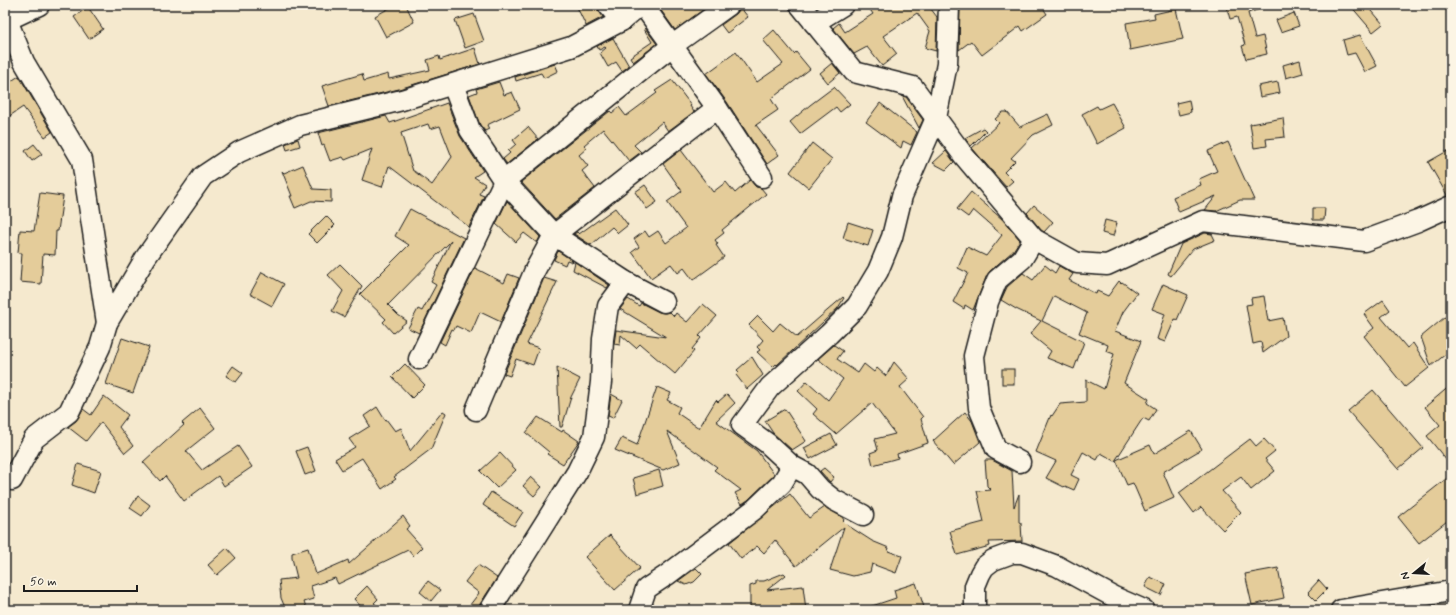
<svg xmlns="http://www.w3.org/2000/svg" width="1456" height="615" viewBox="0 0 1456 615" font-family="Mynerve,sans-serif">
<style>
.building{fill:#e4cc9a;stroke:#1c1c1c;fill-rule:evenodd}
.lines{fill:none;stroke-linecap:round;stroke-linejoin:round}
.minor-casing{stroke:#1c1c1c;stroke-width:23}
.minor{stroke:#fcf5e5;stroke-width:20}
</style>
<rect width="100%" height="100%" fill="#f5e9ce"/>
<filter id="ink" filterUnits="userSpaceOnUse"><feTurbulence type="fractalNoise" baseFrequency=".025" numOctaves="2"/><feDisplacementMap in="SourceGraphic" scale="8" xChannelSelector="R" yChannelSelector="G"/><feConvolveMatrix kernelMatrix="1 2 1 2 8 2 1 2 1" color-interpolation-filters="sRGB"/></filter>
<g filter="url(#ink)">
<g class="building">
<polygon points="395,5 406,5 414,22 386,37 375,16"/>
<polygon points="576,5 595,5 603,17 586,26"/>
<polygon points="665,5 701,5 704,9 675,30 660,9"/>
<polygon points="867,5 928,5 937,17 936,51 925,48 930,31 917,13 883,36 897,54 882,66 867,47 854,54 833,28 839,23 845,32 873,14"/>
<polygon points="960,5 1041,5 1047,14 1023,31 1020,26 982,55 971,41 959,50"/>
<polygon points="1226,5 1265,5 1266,7 1248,13 1255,38 1263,36 1267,54 1246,59 1242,46 1245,45 1237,17 1230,19"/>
<polygon points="1350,5 1367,5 1383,24 1373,32"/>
<polygon points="88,7 103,29 89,39 74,17"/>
<polygon points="740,7 748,17 727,33 721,25 736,14"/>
<polygon points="1176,9 1183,39 1130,50 1126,23 1155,18 1154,14"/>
<polygon points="1294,13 1299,26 1281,32 1276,20"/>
<polygon points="474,14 484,41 465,48 455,20"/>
<polygon points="645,28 657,44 633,62 630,57 652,42 644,29"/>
<polygon points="774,30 794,54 796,52 810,69 771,99 778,110 756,125 779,155 767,164 727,102 706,74 736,52 757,82 783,64 763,40"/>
<polygon points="1360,35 1377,66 1365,72 1355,53 1347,55 1343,40"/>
<polygon points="613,38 629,66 622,71 616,62 608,67 600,53 606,48 605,47 599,50 597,46"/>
<polygon points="475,48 480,64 399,89 329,106 322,86 362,74 364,81 388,74 389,79 430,70 427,60 439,56 440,60"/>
<polygon points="1300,60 1303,73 1286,78 1283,65"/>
<polygon points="832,63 840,73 828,83 820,73"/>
<polygon points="555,64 558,71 544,78 541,73 516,81 515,77"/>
<polygon points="19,76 52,132 45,137 23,107 5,119 5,85"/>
<polygon points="672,80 691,105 690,106 694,112 668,131 662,122 634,145 641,152 629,161 603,129 584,145 587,148 579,155 588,166 582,171 595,188 555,219 521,182 610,111 612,113 619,107 626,116 657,93 655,91"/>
<polygon points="499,82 504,95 512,92 520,109 487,125 489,129 485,131 480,125 469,95 477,92 476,89"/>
<polygon points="1278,82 1280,93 1260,97 1258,86"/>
<polygon points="834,87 850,104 840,112 836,107 800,134 790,122 810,105"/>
<polygon points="902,96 906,97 923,120 919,128"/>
<polygon points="1189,100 1191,112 1179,115 1176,103"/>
<path d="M447 103 460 136 483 171 474 177 485 184 479 194 484 196 469 227 389 166 382 187 362 180 372 149 345 160 343 157 330 161 324 145 322 146 318 133 386 116 390 123ZM428 124 430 129 440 126 452 157 432 185 414 171H413L401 133Z"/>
<polygon points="880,103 917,132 911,145 903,141 901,148 866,122"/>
<polygon points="1112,103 1126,128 1097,144 1082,114 1097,106 1099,109"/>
<polygon points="1003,112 1007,112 1020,127 1048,114 1053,125 1033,135 1011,158 1015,161 1004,172 1013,181 1006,187 972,148 999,123 995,119"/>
<polygon points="1283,118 1285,137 1266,139 1267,146 1254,148 1250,124"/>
<polygon points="528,127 538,139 507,164 503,159 510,153 508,151 516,144 513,140"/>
<polygon points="983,128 986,131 971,146 965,138"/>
<polygon points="298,139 300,146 287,150 285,144"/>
<polygon points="1228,142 1254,200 1240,200 1216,211 1205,210 1216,196 1179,212 1173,197 1201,185 1199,179 1217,171 1208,151"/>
<polygon points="812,143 832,159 809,188 790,172"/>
<polygon points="34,144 42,154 32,161 25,151"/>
<polygon points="1451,149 1451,195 1447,195 1428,162"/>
<polygon points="681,150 713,192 726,182 735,193 750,180 756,187 761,188 766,194 722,230 724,233 715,240 718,244 716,245 724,257 715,264 693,280 684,268 678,273 671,264 651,278 632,252 639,247 634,239 645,231 649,237 658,231 666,243 686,228 667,202 682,191 663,164"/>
<polygon points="946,151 954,162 946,170 933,163"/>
<polygon points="303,165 313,189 331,190 331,202 311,201 295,208 290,196 292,196 282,171 284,173"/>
<polygon points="645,185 657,202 647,209 635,192"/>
<polygon points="971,192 1002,219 1020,240 1013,251 990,271 987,275 973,310 965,305 964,309 953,302 968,273 958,268 967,247 986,256 1002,235 973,210 968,217 957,209"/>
<polygon points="40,193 63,196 58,231 56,231 55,255 43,254 41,284 20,282 22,253 18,253 20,230 34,231"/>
<polygon points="507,201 540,237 537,243 524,233 516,242 496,224"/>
<polygon points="1034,205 1053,222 1044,232 1041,230 1027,213"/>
<polygon points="615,208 628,225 618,233 612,227 591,245 574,234 577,232 579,234"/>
<polygon points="1313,208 1325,208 1324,220 1313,220"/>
<polygon points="410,209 464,238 419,333 408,328 418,309 422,311 436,285 431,282 451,241 388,305 398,315 407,321 393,333 383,322 386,319 360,294 409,245 395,236"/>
<polygon points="326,216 335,225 317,243 308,234"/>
<polygon points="1105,220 1117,223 1113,236 1102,233"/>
<polygon points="848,222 873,230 868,246 843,238"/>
<polygon points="1205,233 1212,234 1215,240 1193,249 1171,276 1168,274 1181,244"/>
<polygon points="558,251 573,261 572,262 567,260 565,265 554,260"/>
<polygon points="575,262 609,285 607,288 573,270"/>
<polygon points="340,264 362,286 344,317 332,311 343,291 328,275"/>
<polygon points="1045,265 1055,273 1059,266 1073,274 1069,280 1096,294 1097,291 1108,296 1119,281 1121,283 1122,282 1137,293 1123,312 1115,331 1141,341 1124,383 1149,399 1147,403 1156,409 1149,421 1143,418 1115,461 1101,453 1097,460 1083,452 1071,475 1079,479 1074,490 1065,486 1064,487 1046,478 1056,461 1036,452 1051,415 1052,416 1060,404 1086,402 1086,380 1104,389 1114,354 1106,351 1108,345 1079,333 1087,313 1054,296 1042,321 1084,342 1074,369 1047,358 1051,351 1030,334 1041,321 1016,309 1001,300 1007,287 1023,273 1033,280"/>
<polygon points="475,268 504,283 508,274 519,278 501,322 480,312 471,333 456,326 454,330 452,329 445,345 440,342"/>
<polygon points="262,272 284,284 272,306 250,294"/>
<polygon points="544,278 557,282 527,344 539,348 533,365 516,359 510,376 504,374"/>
<polygon points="1163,284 1188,295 1177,320 1175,319 1165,342 1157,339 1165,314 1152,309"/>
<polygon points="1264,296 1268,321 1283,318 1286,336 1263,353 1261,342 1253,344 1246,305 1252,304 1251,298"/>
<polygon points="843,297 844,298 838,308 777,365 776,364 773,367 757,352 760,350 757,347 763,340 749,325 758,316 773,331 780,323 797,337"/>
<polygon points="628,299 639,306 641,303 659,312 664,313 670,312 674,316 676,313 687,322 703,304 717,316 699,336 701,338 692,349 694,351 675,374 640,344 636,348 621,335 620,345 614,344 616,330 666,337 620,309"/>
<polygon points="1383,300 1390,310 1381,317 1407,348 1413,343 1429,368 1405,387 1364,336 1374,328 1364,314"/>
<polygon points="1451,312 1451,350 1431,366 1421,337"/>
<polygon points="122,338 149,347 133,393 106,384"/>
<polygon points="834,345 843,351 837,359 858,373 864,364 874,372 877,368 886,376 894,362 909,379 900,387 923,417 921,419 928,443 897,454 898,458 873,465 870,453 878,450 875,439 895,434 872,403 836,434 813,414 817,409 798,391 807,381 828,400 843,379 818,359"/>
<polygon points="752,357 763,375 747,389 736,375 739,372 737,370"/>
<polygon points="405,364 425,385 412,398 392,377"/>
<polygon points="233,366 243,373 236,382 226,376"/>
<polygon points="557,367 580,379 571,397 562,427 560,427"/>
<rect x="1002" y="369" width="12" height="15"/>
<polygon points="1451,385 1451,466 1427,436 1440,425 1425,407"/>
<polygon points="657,387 671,393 667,400 680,407 677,413 699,428 716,400 718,402 727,394 735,403 716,421 757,451 774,474 773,476 748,500 742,504 735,493 741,490 714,470 717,467 667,431 680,463 663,470 615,450 622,438 637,445"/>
<polygon points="1373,390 1423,448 1398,469 1348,411"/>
<polygon points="611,394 622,400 613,418 608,416"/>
<polygon points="104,396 128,415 119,427 133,446 125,453 101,422 86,441 68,427 76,421 83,409 91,415"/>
<polygon points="377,407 385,420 386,419 395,431 401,428 410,451 443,411 446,413 431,449 394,477 396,479 382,489 362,458 342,470 335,459 355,447 349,439 370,426 364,416"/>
<polygon points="200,408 215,428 186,451 202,470 238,446 252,467 224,486 218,476 184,501 165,476 160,481 143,462 184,425 182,423"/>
<polygon points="785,409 806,441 792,450 773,433 765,421"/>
<polygon points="965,412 972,421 980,442 953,465 933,441"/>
<polygon points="538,417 562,432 563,430 579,441 563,464 547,454 549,452 526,433"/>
<polygon points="1191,431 1202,449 1163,472 1174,498 1145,511 1133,483 1127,485 1116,460 1150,445 1154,454"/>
<polygon points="831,434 837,445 810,459 804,448"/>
<polygon points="1250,439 1256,446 1264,439 1275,451 1265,459 1275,471 1251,490 1241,477 1222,491 1241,512 1223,530 1201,507 1194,513 1179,493"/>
<polygon points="307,447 316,471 305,475 296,451"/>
<polygon points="500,453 516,470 497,488 480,471"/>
<polygon points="985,460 992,460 1012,471 1014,507 1019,494 1019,522 1021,523 1022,541 989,542 990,546 957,555 950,531 984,522 977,491 991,490 987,486"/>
<polygon points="78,464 101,471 94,493 72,485"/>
<polygon points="824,468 834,477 830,482 820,471"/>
<polygon points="659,470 663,486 637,494 633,478"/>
<polygon points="1451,475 1451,518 1419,543 1398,517"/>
<polygon points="531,477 542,487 534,496 523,486"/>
<polygon points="491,492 523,512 514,526 483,505"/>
<polygon points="790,494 809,518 825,507 842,517 844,520 843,521 847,525 872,541 889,548 888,551 902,556 896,573 872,564 870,572 853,576 830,570 844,527 796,566 775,540 764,553 757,546 741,559 729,543"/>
<polygon points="138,496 150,505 142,516 130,508"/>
<polygon points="403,516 410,526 406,529 422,547 413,556 408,550 338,584 335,578 311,586 314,599 304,602 308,610 286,610 281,598 279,580 297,578 292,558 292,553 308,548 316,574 348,560 349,564"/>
<polygon points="610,535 640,568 615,590 585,557"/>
<polygon points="227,548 236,558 217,575 208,565"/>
<polygon points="478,565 497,578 480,604 479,610 466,610 479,593 465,582"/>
<polygon points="696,568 702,574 694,582 686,585 678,581"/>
<polygon points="1278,568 1284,598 1252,605 1245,574"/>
<polygon points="784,573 786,575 767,590 803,586 806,610 781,610 781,608 750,608 750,586 756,584 756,581 764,581"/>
<polygon points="1150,577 1166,584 1161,595 1145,587"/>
<polygon points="1319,580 1327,589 1316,600 1308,592"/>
<polygon points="428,581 440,590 431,601 420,592"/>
<polygon points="916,583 925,610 866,610 866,608 896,598 894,590"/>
<polygon points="367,586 378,599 374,603 383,610 364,610 354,599"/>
</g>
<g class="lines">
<g class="minor-casing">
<g id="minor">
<polyline points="608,5 621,21"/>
<polyline points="643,5 717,108 762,177"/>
<polyline points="800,5 854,72 913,87 964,156 1034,239 1077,263 1107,265 1203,221 1364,241 1418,221 1451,206"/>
<polyline points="7,20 24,62 82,160 107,323"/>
<polyline points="5,21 39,5"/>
<polyline points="814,23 843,5"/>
<polyline points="453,85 470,130 504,181 554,235 626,282 664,302"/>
<polyline points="419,359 504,181 673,45 729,5"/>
<polyline points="476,410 535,270 554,235 635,171 717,108"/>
<polyline points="1020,462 996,449 979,408 974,356 988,302 997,280 1022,259 1034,239"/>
<polyline points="12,480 34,439 69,412 100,347 107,323 146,257 203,176 239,152 300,125 402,100 571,47 621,21 640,5"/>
<polyline points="863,515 834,500 820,489 807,474 792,466 767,443 742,425 770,387 829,334 857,306 878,271 892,237 902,196 936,118 947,64 949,5"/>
<polyline points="490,610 577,472 594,437 601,382 603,339 608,306 626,282"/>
<polyline points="639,610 646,589 667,575 755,509 782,483 792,466"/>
<polyline points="975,610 975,586 980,574 984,567 993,560 1012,553 1022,553 1057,566 1114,597 1144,610"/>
<polyline points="1341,610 1451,591"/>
</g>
</g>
<use href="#minor" class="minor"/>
</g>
</g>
<rect width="1456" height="615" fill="none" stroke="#fcf5e5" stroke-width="20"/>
<rect x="10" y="10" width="1436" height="595" fill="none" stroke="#1c1c1c" stroke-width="1.5" filter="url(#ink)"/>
<g transform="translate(1414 573) rotate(252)" stroke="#fcf5e5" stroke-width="3" paint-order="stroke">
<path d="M0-3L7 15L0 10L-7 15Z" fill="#1c1c1c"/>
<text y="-6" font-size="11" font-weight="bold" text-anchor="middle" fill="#1c1c1c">N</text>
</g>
<path d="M24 585v6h113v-6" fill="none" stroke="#1c1c1c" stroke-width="2"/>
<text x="30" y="585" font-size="12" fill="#1c1c1c" stroke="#fcf5e5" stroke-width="3" paint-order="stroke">50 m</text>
</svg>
